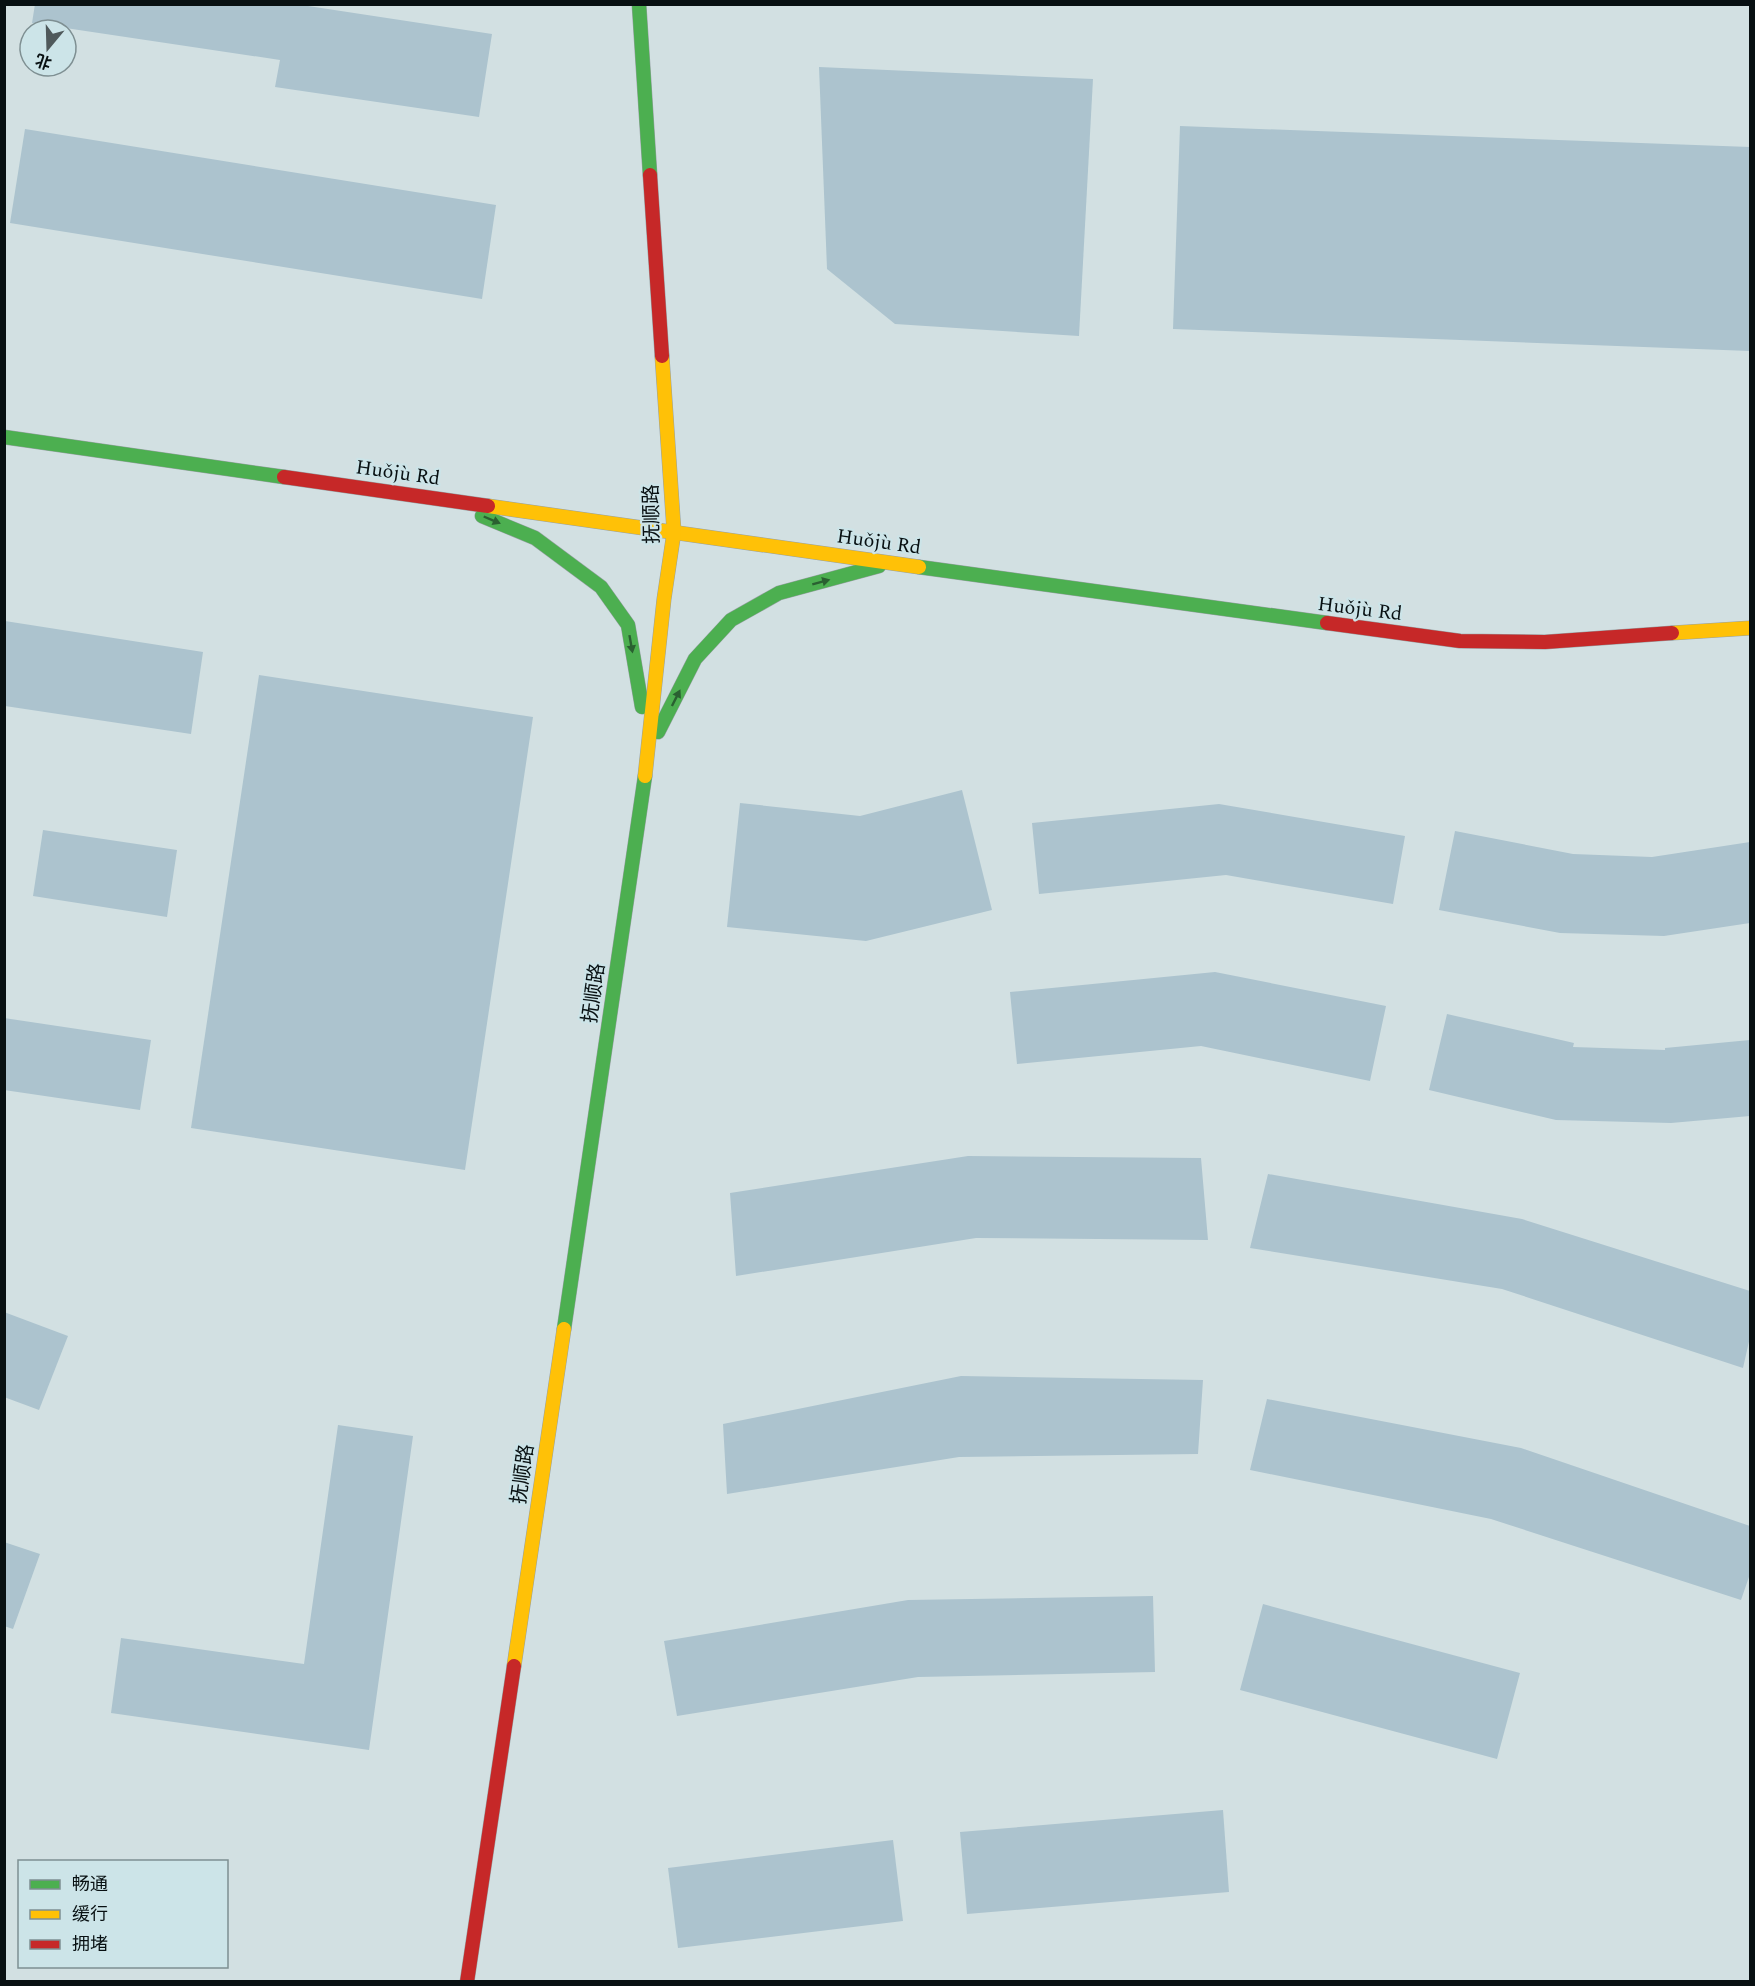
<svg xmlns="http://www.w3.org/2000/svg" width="1755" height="1986" viewBox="0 0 1755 1986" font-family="Spectral,'Noto Sans SC',serif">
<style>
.building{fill:#acc3ce}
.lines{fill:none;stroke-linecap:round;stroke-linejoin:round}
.fast-casing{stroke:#97a1a3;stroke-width:15}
.slow-casing{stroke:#97a1a3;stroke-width:15}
.jam-casing{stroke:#97a1a3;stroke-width:15}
.fast{stroke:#4caf50;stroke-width:14}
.slow{stroke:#ffc107;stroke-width:14}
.jam{stroke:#c62828;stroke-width:14}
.oneway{fill:#2a6031}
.labels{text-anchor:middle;stroke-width:4.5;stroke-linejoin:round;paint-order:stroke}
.street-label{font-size:20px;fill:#081012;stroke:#cce4e8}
</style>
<rect width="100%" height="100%" fill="#d2e0e2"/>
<g class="building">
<polygon points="35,4 295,4 492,34 479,117 275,87 280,60 32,23"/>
<polygon points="819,67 1093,79 1079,336 895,324 827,269"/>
<polygon points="1180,126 1750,147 1750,351 1173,329"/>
<polygon points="25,129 496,205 482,299 10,223"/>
<polygon points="5,621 203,652 191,734 5,706"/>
<polygon points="259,675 533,717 465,1170 191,1128"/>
<polygon points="962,790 992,910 866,941 727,927 740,803 860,816"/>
<polygon points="1219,804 1405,836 1393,904 1226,875 1039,894 1032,823"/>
<polygon points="43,830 177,850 167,917 33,896"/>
<polygon points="1455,831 1573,854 1652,857 1750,842 1750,923 1664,936 1560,933 1439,910"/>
<polygon points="1215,972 1386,1006 1370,1081 1201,1046 1017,1064 1010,992"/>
<polygon points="1447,1014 1574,1043 1573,1047 1665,1050 1665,1048 1750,1040 1750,1116 1671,1123 1556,1120 1429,1090"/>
<polygon points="4,1018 151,1040 140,1110 4,1090"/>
<polygon points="968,1156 1201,1158 1208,1240 976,1238 736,1276 730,1193"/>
<polygon points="1268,1174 1522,1219 1750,1291 1750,1337 1743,1368 1502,1289 1250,1248"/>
<polygon points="4,1312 68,1336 39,1410 4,1397"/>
<polygon points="961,1376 1203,1380 1198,1454 959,1457 727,1494 723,1424"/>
<polygon points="1267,1399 1521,1448 1750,1526 1750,1574 1741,1600 1491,1519 1250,1470"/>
<polygon points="338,1425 413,1436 369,1750 111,1713 121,1638 304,1664"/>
<polygon points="4,1542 40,1554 13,1629 4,1626"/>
<polygon points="1153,1596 1155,1672 918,1677 677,1716 664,1641 908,1600"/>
<polygon points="1263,1604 1520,1673 1497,1759 1240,1690"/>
<polygon points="1223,1810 1229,1892 967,1914 960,1832"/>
<polygon points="893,1840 903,1921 678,1948 668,1868"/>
</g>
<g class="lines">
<g class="fast-casing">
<g id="fast">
<polyline points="639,4 650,175"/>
<polyline points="4,437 284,477"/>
<polyline points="482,516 535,538 601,587 628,625 642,707"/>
<polyline points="919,567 1327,623"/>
<polyline points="658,732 695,659 731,620 779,593 879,566"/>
<polyline points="564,1329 645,776"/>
</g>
</g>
<g class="slow-casing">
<g id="slow">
<polyline points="488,506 919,567"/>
<polyline points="1672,633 1750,628"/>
<polyline points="645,776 664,599 674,532 662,356"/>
<polyline points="514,1666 564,1329"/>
</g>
</g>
<g class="jam-casing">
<g id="jam">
<polyline points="650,175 662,356"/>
<polyline points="284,477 488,506"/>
<polyline points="1327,623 1460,641 1545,642 1672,633"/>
<polyline points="467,1982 514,1666"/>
</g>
</g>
<use href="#fast" class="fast"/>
<use href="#slow" class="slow"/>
<use href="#jam" class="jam"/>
</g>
<defs><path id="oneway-solid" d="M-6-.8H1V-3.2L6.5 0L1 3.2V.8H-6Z" transform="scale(1.5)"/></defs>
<g class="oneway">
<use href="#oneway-solid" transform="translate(492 520) rotate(23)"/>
<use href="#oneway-solid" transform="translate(821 582) rotate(-15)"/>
<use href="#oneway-solid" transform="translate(631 644) rotate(80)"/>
<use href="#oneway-solid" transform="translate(676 698) rotate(-63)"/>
</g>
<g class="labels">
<g class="street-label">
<text transform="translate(398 472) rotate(8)" y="7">Huǒjù Rd</text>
<text transform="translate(651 514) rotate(-91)" y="7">抚顺路</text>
<text transform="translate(879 541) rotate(8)" y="7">Huǒjù Rd</text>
<text transform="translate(1360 608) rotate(7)" y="7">Huǒjù Rd</text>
<text transform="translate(593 993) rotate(-82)" y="7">抚顺路</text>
<text transform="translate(522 1474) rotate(-82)" y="7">抚顺路</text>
</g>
</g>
<rect width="1755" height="1986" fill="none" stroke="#081012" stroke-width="12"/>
<rect x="18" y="1860" width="210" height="108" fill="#cce4e8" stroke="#7e8f92" stroke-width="1.5"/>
<rect x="30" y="1880" width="30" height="9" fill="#4caf50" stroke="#7e8f92" stroke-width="1.5"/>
<text x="72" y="1890" font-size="18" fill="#081012">畅通</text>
<rect x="30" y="1910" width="30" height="9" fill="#ffc107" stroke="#7e8f92" stroke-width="1.5"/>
<text x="72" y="1920" font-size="18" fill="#081012">缓行</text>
<rect x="30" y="1940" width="30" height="9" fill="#c62828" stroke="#7e8f92" stroke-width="1.5"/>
<text x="72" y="1950" font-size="18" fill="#081012">拥堵</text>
<g transform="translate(48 48) rotate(199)"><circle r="28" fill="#cce4e8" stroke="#7e8f92" stroke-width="1.5"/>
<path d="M0-4.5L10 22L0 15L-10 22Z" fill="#4f595b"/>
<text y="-9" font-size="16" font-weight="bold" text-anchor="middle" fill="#081012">北</text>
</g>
</svg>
